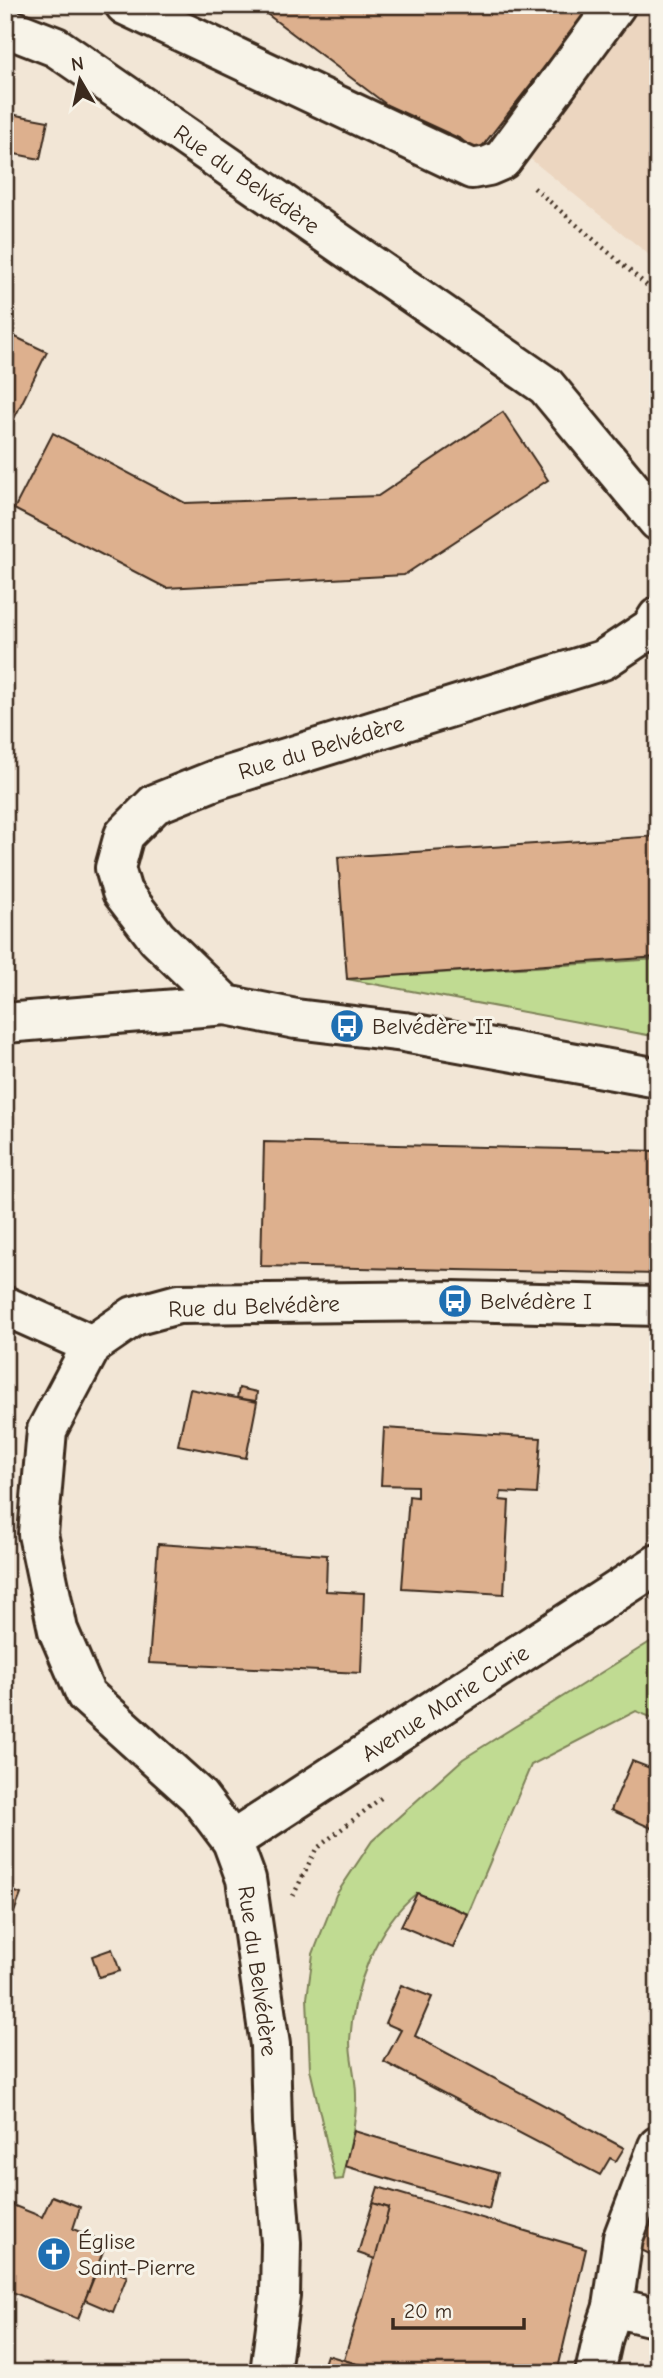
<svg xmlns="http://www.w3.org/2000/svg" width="663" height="2378" viewBox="0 0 663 2378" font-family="'Comic Neue',sans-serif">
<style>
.built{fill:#ecd6c0}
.green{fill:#c0db92;stroke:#7e8258;stroke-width:2}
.building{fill:#ddb08e;stroke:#3b2a1e;stroke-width:2}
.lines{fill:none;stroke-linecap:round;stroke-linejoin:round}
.minor-casing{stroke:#3b2a1e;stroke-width:44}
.path{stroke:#3b2a1e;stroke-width:4.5;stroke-dasharray:2 5;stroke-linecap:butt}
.minor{stroke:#f7f3e8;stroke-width:38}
.labels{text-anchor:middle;stroke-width:6;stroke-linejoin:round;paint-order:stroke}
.street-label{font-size:23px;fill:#3b2a1e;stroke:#f7f3e8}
.poi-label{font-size:23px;fill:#3b2a1e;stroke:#f7f3e8;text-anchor:start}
</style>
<rect width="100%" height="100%" fill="#f2e6d6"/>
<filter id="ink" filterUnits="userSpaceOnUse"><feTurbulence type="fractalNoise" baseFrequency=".0143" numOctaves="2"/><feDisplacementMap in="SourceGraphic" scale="14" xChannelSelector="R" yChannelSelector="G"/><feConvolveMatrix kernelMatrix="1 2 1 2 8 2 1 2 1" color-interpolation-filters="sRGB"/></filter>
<g filter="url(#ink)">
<polygon class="built" points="633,5 658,5 658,262 518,149"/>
<g class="green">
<polygon points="658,959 658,1037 347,979"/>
<path d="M658 1637V1720L636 1711 531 1765 468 1914 417 1893C375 1926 353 1990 350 2041 350 2059 356 2077 356 2095 357 2124 348 2151 343 2179L335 2180 310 2069 307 1998 313 1954 336 1895 372 1841 463 1759Z"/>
</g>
<g class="building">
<polygon points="255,5 582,5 588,11 477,153 461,139 387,105"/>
<polygon points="5,113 48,121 40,159 5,152"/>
<polygon points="5,332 47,352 9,429 5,427"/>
<polygon points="503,412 548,480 404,575 166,588 14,509 53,433 185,503 378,496"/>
<polygon points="658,836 658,957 347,979 338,857"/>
<polygon points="264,1142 658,1151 658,1274 261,1266"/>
<polygon points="239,1388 257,1392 256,1401 237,1398"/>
<polygon points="190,1389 257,1402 246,1458 178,1445"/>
<polygon points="384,1428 541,1438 537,1494 501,1492 500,1500 509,1501 504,1594 402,1588 409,1496 417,1497 417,1486 381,1485"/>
<polygon points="158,1544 327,1555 326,1591 364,1593 361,1673 149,1663"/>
<polygon points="658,1753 658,1831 611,1810 632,1761 650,1768"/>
<polygon points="5,1888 21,1894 5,1936"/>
<polygon points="417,1893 468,1914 453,1948 401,1926"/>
<polygon points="112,1949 120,1971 99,1977 92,1956"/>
<polygon points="401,1985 432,1997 415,2036 624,2148 616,2161 610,2158 600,2175 384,2062 401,2030 385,2023"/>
<polygon points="354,2131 498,2173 489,2209 345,2166"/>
<polygon points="378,2187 586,2249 557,2373 385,2373 344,2360 389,2208 373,2203"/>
<polygon points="52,2196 80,2207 73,2229 106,2243 78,2319 5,2289 5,2202 42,2217"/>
<polygon points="658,2199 658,2258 637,2248"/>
<polygon points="373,2203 389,2208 375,2259 358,2253"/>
<polygon points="99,2265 127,2276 113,2312 85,2300"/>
<polygon points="327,2355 344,2360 385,2373 321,2373"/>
</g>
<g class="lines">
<g class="minor-casing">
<g id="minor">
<polyline points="125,5 472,169 488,166 502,160 616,5"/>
<polyline points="5,27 56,47 546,386 658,521"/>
<polyline points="658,617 651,628 603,660 215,780 155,804 124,835 115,868 122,892 157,938 226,1005 296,1019 404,1032 658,1078"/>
<polyline points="5,1023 226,1005"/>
<polyline points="5,1306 92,1345"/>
<polyline points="232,1841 658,1564"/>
<polyline points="613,2307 623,2238 658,2146"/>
<polyline points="270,2373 280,2296 281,2243 272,2124 270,2045 246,1879 232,1841 198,1796 86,1695 58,1630 38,1534 47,1430 92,1345 134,1316 178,1304 455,1301 658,1306"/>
<polyline points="595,2373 603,2337 613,2307 658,2318"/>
</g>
</g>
<g class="path">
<polyline points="534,188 658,295"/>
<polyline points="293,1896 316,1849 381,1798"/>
</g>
<use href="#minor" class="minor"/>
</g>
</g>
<defs>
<g id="bus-disc" transform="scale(1.75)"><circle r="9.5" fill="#1f6fb2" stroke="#f7f3e8"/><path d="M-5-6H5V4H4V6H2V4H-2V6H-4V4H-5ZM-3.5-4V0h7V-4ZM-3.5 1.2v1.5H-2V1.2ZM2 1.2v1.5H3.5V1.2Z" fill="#fff"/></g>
<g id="church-disc" transform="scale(1.75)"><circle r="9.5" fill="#1f6fb2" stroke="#f7f3e8"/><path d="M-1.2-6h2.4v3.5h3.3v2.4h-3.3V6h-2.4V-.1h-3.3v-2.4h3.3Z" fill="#fff"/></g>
</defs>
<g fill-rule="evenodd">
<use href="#bus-disc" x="347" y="1026"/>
<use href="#bus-disc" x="455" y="1301"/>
<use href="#church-disc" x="54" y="2254"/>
</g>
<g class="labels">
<g class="street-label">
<text transform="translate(247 179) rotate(35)" y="8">Rue du Belvédère</text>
<text transform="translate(321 747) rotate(-17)" y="8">Rue du Belvédère</text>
<text transform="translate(254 1306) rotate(-2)" y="8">Rue du Belvédère</text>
<text transform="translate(445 1703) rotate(-33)" y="8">Avenue Marie Curie</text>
<text transform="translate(258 1971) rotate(82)" y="8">Rue du Belvédère</text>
</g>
<g class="poi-label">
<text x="372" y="1034">Belvédère II</text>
<text x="480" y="1309">Belvédère I</text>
<text x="78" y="2249">Église<tspan x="78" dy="26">Saint-Pierre</tspan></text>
</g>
</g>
<rect width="663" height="2378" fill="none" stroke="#f7f3e8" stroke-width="28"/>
<rect x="14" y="14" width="635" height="2350" fill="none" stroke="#3b2a1e" stroke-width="2.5" filter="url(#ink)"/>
<g transform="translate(80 80) rotate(351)" stroke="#f7f3e8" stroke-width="5" paint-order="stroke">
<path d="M0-5L12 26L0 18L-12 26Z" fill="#3b2a1e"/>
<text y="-10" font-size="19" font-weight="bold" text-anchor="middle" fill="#3b2a1e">N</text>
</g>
<path d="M393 2318v10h131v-10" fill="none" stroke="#3b2a1e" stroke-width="3.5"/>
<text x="404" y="2318" font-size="21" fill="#3b2a1e" stroke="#f7f3e8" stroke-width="5" paint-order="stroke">20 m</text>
</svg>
